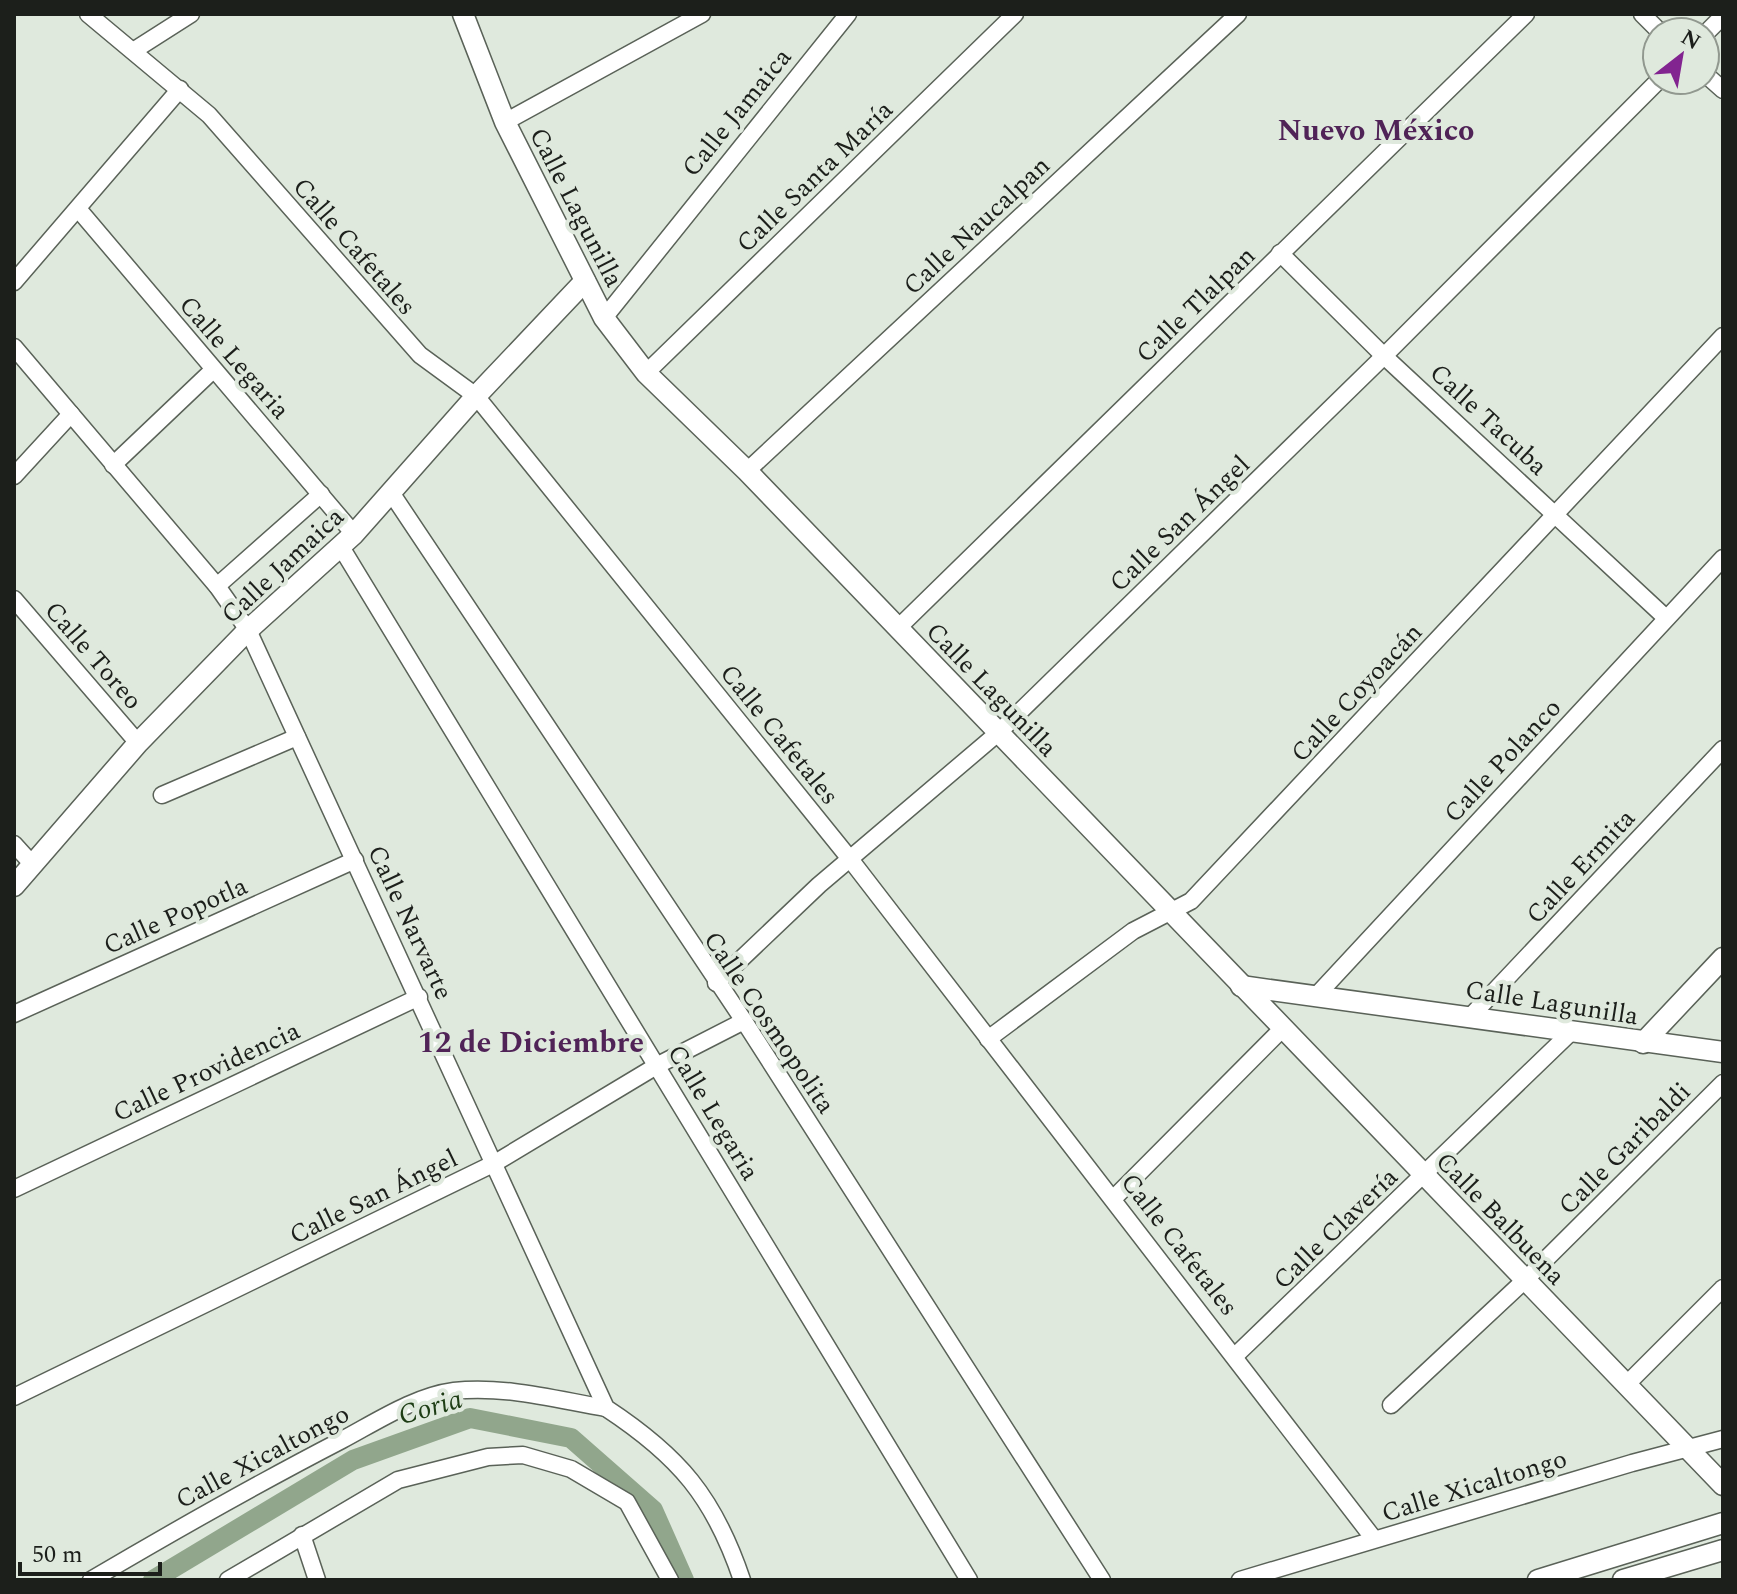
<svg xmlns="http://www.w3.org/2000/svg" width="1737" height="1594" viewBox="0 0 1737 1594" font-family="Spectral,serif">
<style>
.lines{fill:none;stroke-linecap:round;stroke-linejoin:round}
.canal{stroke:#91a68c;stroke-width:20}
.minor-casing{stroke:#5a6258;stroke-width:19}
.tertiary-casing{stroke:#5a6258;stroke-width:23}
.minor{stroke:#fff;stroke-width:16}
.tertiary{stroke:#fff;stroke-width:20}
.labels{text-anchor:middle;stroke-width:8;stroke-linejoin:round;paint-order:stroke}
.street-label{font-size:26px;fill:#1c1f1b;stroke:#dfe9dd}
.water-label{font-size:28px;font-style:italic;fill:#1e3d15;stroke:#dfe9dd}
.quarter-label{font-size:30px;font-weight:bold;fill:#502357;stroke:#dfe9dd}
</style>
<rect width="100%" height="100%" fill="#dfe9dd"/>
<g class="lines">
<polyline class="canal" points="153,1580 353,1460 470,1418 571,1438 653,1510 684,1580"/>
<g class="minor-casing">
<g id="minor">
<polyline points="88,14 209,115 420,355 476,396 850,859 1374,1539"/>
<polyline points="1642,14 1660,32"/>
<polyline points="1705,34 1723,16"/>
<polyline points="133,51 191,14"/>
<polyline points="1705,74 1723,90"/>
<polyline points="505,122 702,14"/>
<polyline points="79,210 354,534"/>
<polyline points="1280,253 1384,356 1666,618"/>
<polyline points="14,282 180,89"/>
<polyline points="604,318 848,14"/>
<path d="M14 347 217 586 248 630 606 1408C679 1456 714 1497 742 1580"/>
<polyline points="646,373 1015,14"/>
<polyline points="113,465 213,370"/>
<polyline points="747,471 1238,14"/>
<polyline points="14,476 71,414"/>
<polyline points="392,494 744,1021 1102,1580"/>
<polyline points="341,547 969,1580"/>
<polyline points="217,586 321,494"/>
<polyline points="14,599 138,743"/>
<polyline points="898,628 1526,14"/>
<polyline points="162,795 297,737"/>
<polyline points="14,844 33,865"/>
<polyline points="716,983 819,885 998,733 1384,356 1659,80"/>
<polyline points="1317,995 1723,558"/>
<polyline points="14,1014 355,860"/>
<polyline points="1471,1016 1723,749"/>
<polyline points="988,1039 1133,931 1191,901 1723,336"/>
<polyline points="14,1189 419,997"/>
<polyline points="1114,1198 1282,1029"/>
<polyline points="1236,1355 1569,1034"/>
<polyline points="1626,1385 1723,1288"/>
<polyline points="14,1397 495,1163 658,1065 744,1021"/>
<polyline points="1391,1405 1525,1280 1723,1083"/>
<polyline points="302,1535 317,1580"/>
<path d="M91 1580C174 1531 257 1484 342 1440 376 1422 415 1396 454 1391 503 1385 558 1400 606 1408"/>
<polyline points="228,1580 398,1480 488,1457 523,1455 571,1469 627,1502 670,1580"/>
<polyline points="1240,1580 1632,1463 1723,1439"/>
</g>
</g>
<g class="tertiary-casing">
<g id="tertiary">
<polyline points="463,14 505,122 604,318 646,373 747,471 1723,1485"/>
<polyline points="14,886 138,743 248,630 354,534 476,396 585,281"/>
<polyline points="1241,986 1723,1052"/>
<polyline points="1643,1043 1723,958"/>
<polyline points="1538,1580 1723,1523"/>
<polyline points="1623,1580 1723,1550"/>
</g>
</g>
<use href="#minor" class="minor"/>
<use href="#tertiary" class="tertiary"/>
</g>
<g class="labels">
<g class="street-label">
<text transform="translate(736 112) rotate(-51)" y="9">Calle Jamaica</text>
<text transform="translate(814 176) rotate(-44)" y="9">Calle Santa María</text>
<text transform="translate(577 207) rotate(63)" y="9">Calle Lagunilla</text>
<text transform="translate(976 225) rotate(-43)" y="9">Calle Naucalpan</text>
<text transform="translate(355 246) rotate(49)" y="9">Calle Cafetales</text>
<text transform="translate(1195 304) rotate(-44)" y="9">Calle Tlalpan</text>
<text transform="translate(235 357) rotate(49)" y="9">Calle Legaria</text>
<text transform="translate(1489 419) rotate(43)" y="9">Calle Tacuba</text>
<text transform="translate(1179 523) rotate(-44)" y="9">Calle San Ángel</text>
<text transform="translate(282 565) rotate(-43)" y="9">Calle Jamaica</text>
<text transform="translate(94 655) rotate(49)" y="9">Calle Toreo</text>
<text transform="translate(992 689) rotate(46)" y="9">Calle Lagunilla</text>
<text transform="translate(1356 692) rotate(-47)" y="9">Calle Coyoacán</text>
<text transform="translate(780 734) rotate(51)" y="9">Calle Cafetales</text>
<text transform="translate(1502 760) rotate(-47)" y="9">Calle Polanco</text>
<text transform="translate(1580 866) rotate(-47)" y="9">Calle Ermita</text>
<text transform="translate(175 915) rotate(-24)" y="9">Calle Popotla</text>
<text transform="translate(411 922) rotate(65)" y="9">Calle Narvarte</text>
<text transform="translate(1552 1002) rotate(9)" y="9">Calle Lagunilla</text>
<text transform="translate(770 1022) rotate(56)" y="9">Calle Cosmopolita</text>
<text transform="translate(206 1071) rotate(-25)" y="9">Calle Providencia</text>
<text transform="translate(714 1112) rotate(59)" y="9">Calle Legaria</text>
<text transform="translate(1624 1148) rotate(-45)" y="9">Calle Garibaldi</text>
<text transform="translate(373 1196) rotate(-26)" y="9">Calle San Ángel</text>
<text transform="translate(1501 1218) rotate(46)" y="9">Calle Balbuena</text>
<text transform="translate(1335 1228) rotate(-44)" y="9">Calle Clavería</text>
<text transform="translate(1180 1244) rotate(52)" y="9">Calle Cafetales</text>
<text transform="translate(262 1456) rotate(-28)" y="9">Calle Xicaltongo</text>
<text transform="translate(1474 1485) rotate(-17)" y="9">Calle Xicaltongo</text>
</g>
<g class="water-label">
<text transform="translate(430 1406) rotate(-16)" y="10">Coria</text>
</g>
<g class="quarter-label">
<text x="1376" y="140">Nuevo México</text>
<text x="531" y="1052">12 de Diciembre</text>
</g>
</g>
<rect width="1737" height="1594" fill="none" stroke="#1c1f1b" stroke-width="32"/>
<g transform="translate(1681 56) rotate(31)"><circle r="38" fill="#dfe9dd" stroke="#91988f" stroke-width="2"/>
<path d="M0-6L14 30L0 20L-14 30Z" fill="#822490"/>
<text y="-12" font-size="22" font-weight="bold" text-anchor="middle" fill="#1c1f1b">N</text>
</g>
<path d="M20 1562v12h140v-12" fill="none" stroke="#1c1f1b" stroke-width="4"/>
<text x="32" y="1562" font-size="24" fill="#1c1f1b" stroke="#dfe9dd" stroke-width="6" paint-order="stroke">50 m</text>
</svg>
